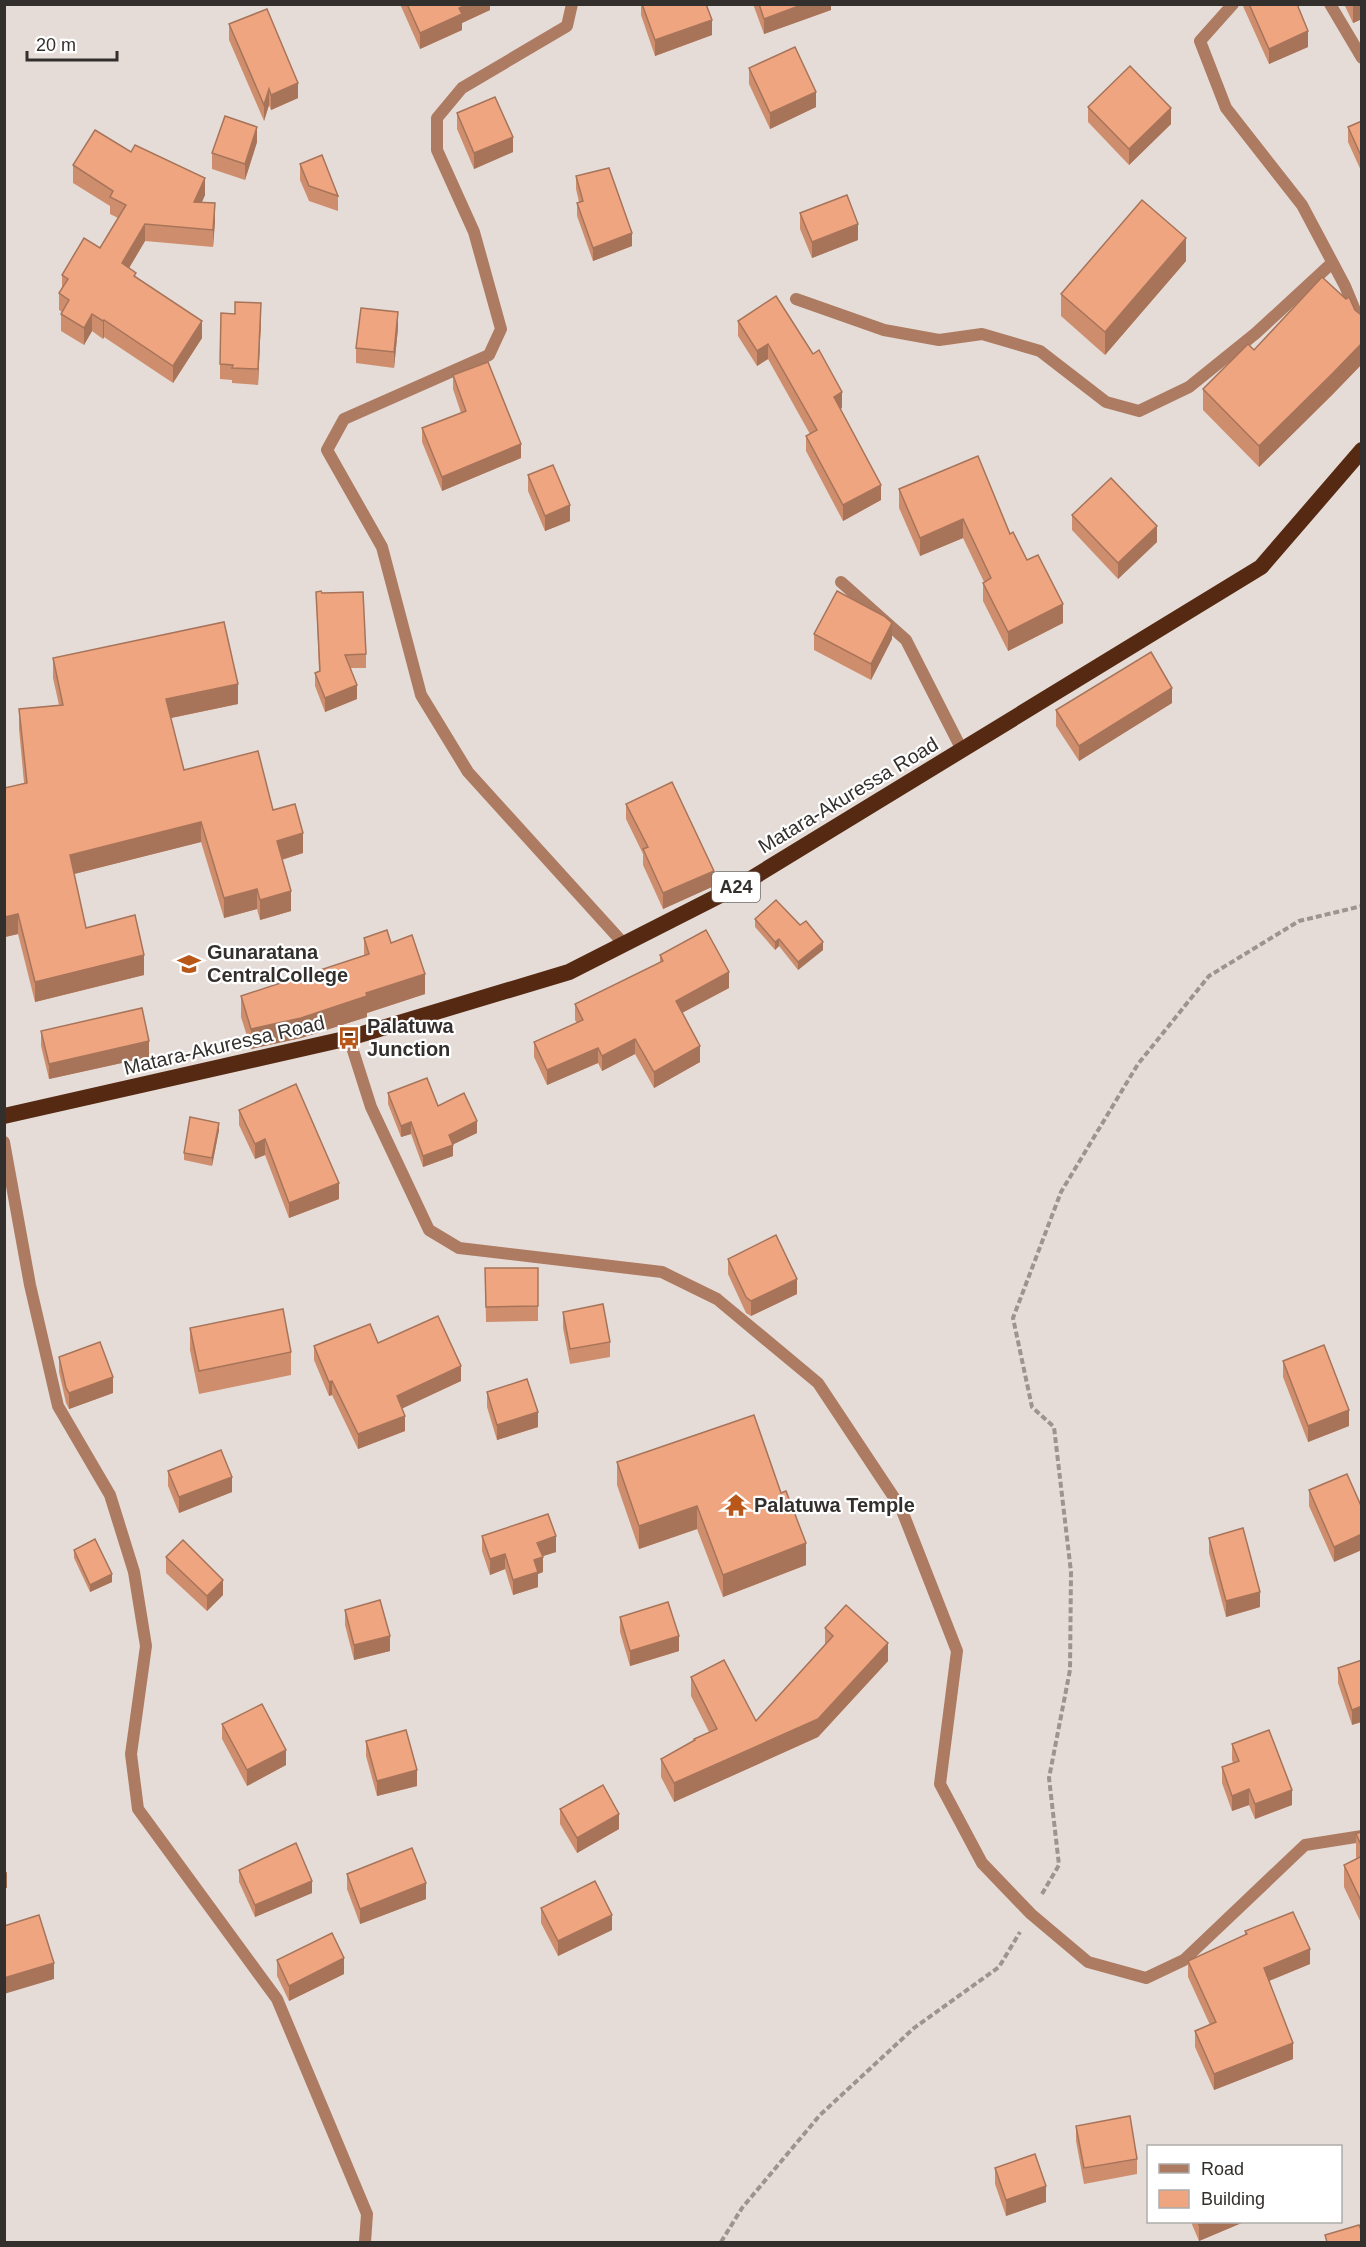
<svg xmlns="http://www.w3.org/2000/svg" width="1366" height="2247" viewBox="0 0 1366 2247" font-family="Arial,sans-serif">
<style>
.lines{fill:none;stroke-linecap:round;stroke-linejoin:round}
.path{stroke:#9b9490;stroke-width:4;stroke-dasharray:6 3;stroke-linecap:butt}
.minor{stroke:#ad7b62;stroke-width:12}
.tertiary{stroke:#ad7b62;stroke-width:12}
.trunk{stroke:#562a12;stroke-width:16}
.wall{fill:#ce8e6e}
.shaded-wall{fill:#a7745a}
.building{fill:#efa580;stroke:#a7745a;stroke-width:1.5}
.labels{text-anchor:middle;stroke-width:4.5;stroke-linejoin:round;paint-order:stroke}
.shield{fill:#fff;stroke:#706d6c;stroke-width:1.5}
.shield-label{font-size:18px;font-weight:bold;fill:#332f2d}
.street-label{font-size:20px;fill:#332f2d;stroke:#fff}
.poi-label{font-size:20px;font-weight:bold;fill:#332f2d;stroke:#fff;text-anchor:start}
</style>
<rect width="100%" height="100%" fill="#e6dcd7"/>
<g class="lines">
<g class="path">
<polyline points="1042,1894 1059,1865 1049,1778 1070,1670 1071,1572 1054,1427 1032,1407 1013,1318 1061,1192 1138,1064 1209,976 1299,921 1362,906"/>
<polyline points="721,2242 742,2208 820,2115 914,2028 999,1967 1020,1932"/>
</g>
<g class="minor">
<polyline points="572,4 567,26 462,88 437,118 437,150 474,232 501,329 489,355 344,419 327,450 382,547 421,695 468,772 624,944"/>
<polyline points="1233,4 1200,41 1226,108 1302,205 1345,286 1362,327"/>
<polyline points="1330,4 1362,58"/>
<polyline points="796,299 884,330 939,340 982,334 1040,351 1106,402 1139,411 1189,387 1256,333 1332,263"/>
<polyline points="841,582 906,640 962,750"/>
<polyline points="4,1142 30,1285 58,1406 110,1495 134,1572 146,1646 131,1754 138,1809 277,1999 367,2214 365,2242"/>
</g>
<polyline class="tertiary" points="349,1038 371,1107 429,1230 459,1248 662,1272 717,1299 818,1383 901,1508 957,1651 940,1784 982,1863 1031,1914 1088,1962 1146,1978 1184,1960 1305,1845 1362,1836"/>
<polyline class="trunk" points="4,1116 349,1038 569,972 744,883 1261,567 1362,450"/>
</g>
<g class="wall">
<polygon points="400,4 490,4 490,10 462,23 462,30 420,49"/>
<polygon points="641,4 706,4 712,35 655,56 641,15"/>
<polygon points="753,4 831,4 831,10 764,34"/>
<polygon points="1242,4 1297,4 1308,47 1269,64"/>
<polygon points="1344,4 1362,4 1362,19 1353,23"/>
<polygon points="229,24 298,98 271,110 269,105 264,121 229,40"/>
<polygon points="749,68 816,107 770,129 749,84"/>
<polygon points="1088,107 1171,124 1129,165 1088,122"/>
<polygon points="457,113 513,152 474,169 457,129"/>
<polygon points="1362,121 1362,173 1348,142 1348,127"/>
<polygon points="257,142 245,180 212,169 212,153"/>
<polygon points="131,152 205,195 202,202 215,221 213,247 145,241 129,268 136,277 202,338 173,383 104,337 103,339 92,331 84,345 61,331 61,314 62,312 59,310 59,293 62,289 62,275 100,248 118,218 110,214 110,206 73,183 73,165"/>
<polygon points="300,164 338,196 338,211 309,201 300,180"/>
<polygon points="576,176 632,246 593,261 577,216 577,203 579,202 576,189"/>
<polygon points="800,213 858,240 812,258 800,229"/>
<polygon points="1186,261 1105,355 1061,316 1061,294"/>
<polygon points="776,296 842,408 840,409 881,500 843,521 806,451 806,436 810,434 768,359 757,366 738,336 738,321"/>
<polygon points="1355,310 1360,314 1362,314 1362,364 1332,395 1259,467 1203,410 1203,389 1254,350"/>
<polygon points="261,319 258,385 232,383 232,380 220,379 220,364"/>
<polygon points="398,328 394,368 356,363 356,348"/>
<polygon points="453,375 521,458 442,491 422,442 422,428 461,413 453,389"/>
<polygon points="528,475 570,521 545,531 528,491"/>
<polygon points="899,489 1010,534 1063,623 1008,651 983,601 983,583 984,582 963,538 920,556 899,508"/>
<polygon points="1072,515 1157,542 1118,579 1072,530"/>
<polygon points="316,592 322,593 366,654 366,668 351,668 357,699 325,712 315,686 315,673 319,671"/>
<polygon points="814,634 892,639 871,680 814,650"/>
<polygon points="53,658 238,704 171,718 184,770 273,810 303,853 282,860 291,911 260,920 257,909 224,918 201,842 74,874 86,928 144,975 35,1002 18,934 5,937 4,935 4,788 24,783 19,729 19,709 59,705 53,678"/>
<polygon points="1172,703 1079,761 1056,726 1056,710"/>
<polygon points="626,804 714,886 663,909 643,865 643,854 626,819"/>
<polygon points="755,919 823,950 798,970 779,946 775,950 755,927"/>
<polygon points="364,938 391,943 425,994 367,1013 367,1017 301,1038 251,1049 241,1017 241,996 364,956"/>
<polygon points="660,955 729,988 682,1013 700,1062 654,1088 635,1054 602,1071 598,1063 547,1085 534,1057 534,1042 577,1023 575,1020 575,1004 660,962"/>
<polygon points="41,1031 149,1057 49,1079 41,1046"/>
<polygon points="388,1093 438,1106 477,1133 453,1144 453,1156 423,1167 411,1134 401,1137 388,1104"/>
<polygon points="239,1110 339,1199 289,1218 265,1155 255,1159 239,1125"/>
<polygon points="219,1130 212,1166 184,1160 184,1153"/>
<polygon points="728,1259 797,1294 751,1316 746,1313 728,1274"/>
<polygon points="485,1268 538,1306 538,1321 486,1322"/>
<polygon points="563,1312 610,1342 610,1357 570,1364 563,1328"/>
<polygon points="190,1328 291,1352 291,1375 199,1394 190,1350"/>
<polygon points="378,1343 461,1381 402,1408 405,1431 358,1449 332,1395 329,1396 314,1360 314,1346"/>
<polygon points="59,1357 113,1393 69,1409 66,1403 59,1372"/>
<polygon points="1283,1361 1349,1426 1308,1442 1283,1377"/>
<polygon points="487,1392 538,1427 497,1440 487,1407"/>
<polygon points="617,1462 806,1565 723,1597 697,1529 639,1549 617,1485"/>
<polygon points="168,1471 232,1492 179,1513 168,1486"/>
<polygon points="1347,1474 1334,1562 1309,1506 1309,1490"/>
<polygon points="482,1536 556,1552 543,1556 543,1572 538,1574 538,1587 513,1595 505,1569 490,1575 482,1551"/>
<polygon points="1209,1538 1260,1607 1226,1617 1209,1553"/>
<polygon points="74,1550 112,1582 90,1592 74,1558"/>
<polygon points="166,1557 223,1595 207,1611 166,1573"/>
<polygon points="345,1610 390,1651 354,1660 345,1625"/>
<polygon points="620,1617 679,1651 630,1666 620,1632"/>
<polygon points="825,1628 888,1661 818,1737 674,1802 661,1777 661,1759 694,1741 694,1739 709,1732 691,1696 691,1677 756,1721 825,1645"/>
<polygon points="1362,1660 1352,1725 1338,1683 1338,1668"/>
<polygon points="222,1724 286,1765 247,1786 222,1739"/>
<polygon points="366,1741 417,1786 377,1796 366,1756"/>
<polygon points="1232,1744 1292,1805 1255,1819 1249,1805 1232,1811 1222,1783 1222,1767 1233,1763 1232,1760"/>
<polygon points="560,1809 619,1829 577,1853 560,1824"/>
<polygon points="1362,1831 1362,1925 1344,1887 1344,1865 1357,1859 1356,1857 1356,1834"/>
<polygon points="239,1870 312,1893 255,1917 239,1882"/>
<polygon points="347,1874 426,1899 360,1924 347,1889"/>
<polygon points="541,1908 612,1930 558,1956 541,1923"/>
<polygon points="1245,1931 1310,1964 1269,1981 1293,2059 1214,2090 1195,2047 1195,2031 1210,2025 1188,1977 1188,1961 1245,1935"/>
<polygon points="277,1960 344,1974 289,2001 277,1976"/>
<polygon points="1076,2126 1137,2159 1137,2174 1084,2184 1076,2141"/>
<polygon points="995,2168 1046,2202 1006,2216 995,2184"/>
<polygon points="1191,2222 1244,2222 1199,2241"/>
</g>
<g class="shaded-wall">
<polygon points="468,4 490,4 490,10 462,23 462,30 420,49 420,33 459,8"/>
<polygon points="804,4 831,4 831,10 764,34 764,19"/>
<polygon points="1353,4 1362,4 1362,19 1353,23"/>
<polygon points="712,20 712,35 655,56 655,40"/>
<polygon points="1308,31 1308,47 1269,64 1269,49"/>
<polygon points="298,83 298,98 271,110 271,95"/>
<polygon points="269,89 269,105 264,121 264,105"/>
<polygon points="816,92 816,107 770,129 770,113"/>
<polygon points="1171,108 1171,124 1129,165 1129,149"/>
<polygon points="257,127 257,142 245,180 245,164"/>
<polygon points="513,137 513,152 474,169 474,153"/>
<polygon points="205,178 205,195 194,219 194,202"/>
<polygon points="215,203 215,221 213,247 213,230"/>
<polygon points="145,224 145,241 122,280 122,263"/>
<polygon points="858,224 858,240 812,258 812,242"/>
<polygon points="632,233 632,246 593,261 593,248"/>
<polygon points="1186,238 1186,261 1105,355 1105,332"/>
<polygon points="261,303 261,319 258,385 258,369"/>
<polygon points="398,312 398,328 394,368 394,352"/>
<polygon points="92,314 92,331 84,345 84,328"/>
<polygon points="104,320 104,337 103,339 103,321"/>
<polygon points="202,321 202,338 173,383 173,366"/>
<polygon points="1362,343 1362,364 1332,395 1259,467 1259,446"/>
<polygon points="768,344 768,359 757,366 757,351"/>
<polygon points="842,392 842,408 834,412 834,397"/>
<polygon points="521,444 521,458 442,491 442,477"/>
<polygon points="881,485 881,500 843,521 843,505"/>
<polygon points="570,505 570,521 545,531 545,516"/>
<polygon points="963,519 963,538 920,556 920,538"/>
<polygon points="1157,526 1157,542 1118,579 1118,563"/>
<polygon points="1063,604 1063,623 1008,651 1008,632"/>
<polygon points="892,623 892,639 871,680 871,664"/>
<polygon points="238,684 238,704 166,719 166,699"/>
<polygon points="357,685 357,699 325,712 325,698"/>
<polygon points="1172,688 1172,703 1079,761 1079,746"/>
<polygon points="201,822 201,842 70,875 70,855"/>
<polygon points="303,833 303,853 277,861 277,841"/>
<polygon points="714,871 714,886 663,909 663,893"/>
<polygon points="257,889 257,909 224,918 224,898"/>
<polygon points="291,891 291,911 260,920 260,900"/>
<polygon points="18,914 18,934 5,937 5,917"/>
<polygon points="779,939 779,946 775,950 775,942"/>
<polygon points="823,942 823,950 798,970 798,962"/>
<polygon points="144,955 144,975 35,1002 35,982"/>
<polygon points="729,972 729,988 676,1016 676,1001"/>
<polygon points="425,974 425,994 367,1013 367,1017 301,1038 251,1049 251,1029"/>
<polygon points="635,1039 635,1054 602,1071 602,1056"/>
<polygon points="149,1041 149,1057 49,1079 49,1064"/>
<polygon points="700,1046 700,1062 654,1088 654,1072"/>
<polygon points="598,1048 598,1063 547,1085 547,1070"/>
<polygon points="477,1121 477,1133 450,1146 453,1145 453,1156 423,1167 423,1156 449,1135"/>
<polygon points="411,1122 411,1134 401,1137 401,1126"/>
<polygon points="219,1123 219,1130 212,1166 212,1158"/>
<polygon points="265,1139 265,1155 255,1159 255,1144"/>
<polygon points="339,1183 339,1199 289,1218 289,1203"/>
<polygon points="797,1279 797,1294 751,1316 751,1301"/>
<polygon points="461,1366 461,1381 397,1411 397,1396"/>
<polygon points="113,1377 113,1393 69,1409 69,1393"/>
<polygon points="332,1381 332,1395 329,1396 329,1382"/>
<polygon points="1349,1410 1349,1426 1308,1442 1308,1426"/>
<polygon points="538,1412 538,1427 497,1440 497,1425"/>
<polygon points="405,1416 405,1431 358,1449 358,1434"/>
<polygon points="232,1477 232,1492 179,1513 179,1497"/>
<polygon points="697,1506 697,1529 639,1549 639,1526"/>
<polygon points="1362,1534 1362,1550 1334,1562 1334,1547"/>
<polygon points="556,1536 556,1552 537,1558 537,1543"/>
<polygon points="806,1543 806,1565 723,1597 723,1575"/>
<polygon points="505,1554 505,1569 490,1575 490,1559"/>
<polygon points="543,1557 543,1572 538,1574 538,1587 513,1595 513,1580 534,1560"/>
<polygon points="112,1574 112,1582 90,1592 90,1585"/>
<polygon points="223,1580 223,1595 207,1611 207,1596"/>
<polygon points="1260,1592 1260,1607 1226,1617 1226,1601"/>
<polygon points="390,1636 390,1651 354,1660 354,1645"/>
<polygon points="679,1636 679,1651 630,1666 630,1651"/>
<polygon points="888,1643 888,1661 818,1737 674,1802 674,1783"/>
<polygon points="1362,1706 1362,1722 1352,1725 1352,1710"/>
<polygon points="286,1750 286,1765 247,1786 247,1770"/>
<polygon points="417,1770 417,1786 377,1796 377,1781"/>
<polygon points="1249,1789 1249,1805 1232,1811 1232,1796"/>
<polygon points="1292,1790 1292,1805 1255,1819 1255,1804"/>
<polygon points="619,1814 619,1829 577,1853 577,1838"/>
<polygon points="7,1872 7,1888 4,1888 4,1873"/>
<polygon points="312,1881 312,1893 255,1917 255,1905"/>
<polygon points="426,1883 426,1899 360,1924 360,1909"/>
<polygon points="612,1915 612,1930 558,1956 558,1941"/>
<polygon points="1310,1949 1310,1964 1264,1983 1264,1968"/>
<polygon points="344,1958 344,1974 289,2001 289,1986"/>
<polygon points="54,1963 54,1979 4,1994 4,1978"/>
<polygon points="1293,2043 1293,2059 1214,2090 1214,2074"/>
<polygon points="1046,2186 1046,2202 1006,2216 1006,2200"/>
<polygon points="1208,2222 1244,2222 1199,2241 1199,2225"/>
</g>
<g class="building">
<polygon points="407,4 468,4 459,8 462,14 420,33"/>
<polygon points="642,4 706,4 712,20 655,40"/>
<polygon points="759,4 804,4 764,19"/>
<polygon points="1249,4 1297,4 1308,31 1269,49"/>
<polygon points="267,9 298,83 271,95 269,89 264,105 229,24"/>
<polygon points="795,47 816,92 770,113 749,68"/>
<polygon points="1130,66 1171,108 1129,149 1088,107"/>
<polygon points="495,97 513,137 474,153 457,113"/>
<polygon points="225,116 257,127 245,164 212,153"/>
<polygon points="1362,121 1362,158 1348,127"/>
<polygon points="95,130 131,152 135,145 205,178 194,202 215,203 213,230 145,224 122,263 136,273 134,276 202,321 173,366 104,320 103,321 92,314 84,328 61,314 69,300 59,293 68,279 62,275 84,238 100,248 126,205 110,197 113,191 73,165"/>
<polygon points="322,155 338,196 309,186 300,164"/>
<polygon points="609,168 632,233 593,248 577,203 583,201 576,176"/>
<polygon points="847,195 858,224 812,242 800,213"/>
<polygon points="1142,200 1186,238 1105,332 1061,294"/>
<polygon points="1322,277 1346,299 1349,297 1355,310 1360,314 1362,314 1362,343 1332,374 1259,446 1203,389 1248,344 1254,350"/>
<polygon points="776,296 813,354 819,350 842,392 834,397 881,485 843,505 806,436 817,430 768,344 757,351 738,321"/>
<polygon points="235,302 261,303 258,369 232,368 233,365 220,364 221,313 235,314"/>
<polygon points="361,308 398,312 394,352 356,348"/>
<polygon points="488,362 521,444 442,477 422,428 466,411 453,375"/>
<polygon points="978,456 1010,534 1013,532 1027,560 1038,555 1063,604 1008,632 983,583 991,578 963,519 920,538 899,489"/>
<polygon points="553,465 570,505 545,516 528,475"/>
<polygon points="1111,478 1157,526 1118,563 1072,515"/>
<polygon points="321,591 322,593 363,592 366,654 345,655 357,685 325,698 315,673 320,671 316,592"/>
<polygon points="837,591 884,616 892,623 871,664 814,634"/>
<polygon points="224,622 238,684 166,699 184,770 258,751 273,810 295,804 303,833 277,841 291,891 260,900 257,889 224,898 201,822 70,855 86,928 135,915 144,955 35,982 18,914 5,917 4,915 4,788 27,783 19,709 63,705 53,658"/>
<polygon points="1151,652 1172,688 1079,746 1056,710"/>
<polygon points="672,782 714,871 663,893 643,849 648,847 626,804"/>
<polygon points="776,900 800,925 806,921 823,942 798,962 779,939 775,942 755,919"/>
<polygon points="387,930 391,943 412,935 425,974 366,993 367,996 301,1018 251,1029 241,996 369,954 364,938"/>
<polygon points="706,930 729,972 676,1001 700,1046 654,1072 635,1039 602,1056 598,1048 547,1070 534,1042 583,1020 575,1004 663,961 660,955"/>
<polygon points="142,1008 149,1041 49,1064 41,1031"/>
<polygon points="427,1078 438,1106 464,1093 477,1121 449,1135 453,1145 423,1156 411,1122 401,1126 388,1093"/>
<polygon points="296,1084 339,1183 289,1203 265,1139 255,1144 239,1110"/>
<polygon points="190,1117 219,1123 212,1158 184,1153"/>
<polygon points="776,1235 797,1279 751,1301 746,1297 728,1259"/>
<polygon points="485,1268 538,1268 538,1306 486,1307"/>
<polygon points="603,1304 610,1342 570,1349 563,1312"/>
<polygon points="283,1309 291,1352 199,1371 190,1328"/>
<polygon points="438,1316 461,1366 397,1396 405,1416 358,1434 332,1381 329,1382 314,1346 370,1324 378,1343"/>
<polygon points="100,1342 113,1377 69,1393 66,1388 59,1357"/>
<polygon points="1324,1345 1349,1410 1308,1426 1283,1361"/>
<polygon points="527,1379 538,1412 497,1425 487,1392"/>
<polygon points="754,1415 781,1493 786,1491 806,1543 723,1575 697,1506 639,1526 617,1462"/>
<polygon points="221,1450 232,1477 179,1497 168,1471"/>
<polygon points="1347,1474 1362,1508 1362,1534 1334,1547 1309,1490"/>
<polygon points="548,1514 556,1536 537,1543 543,1557 534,1560 538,1572 513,1580 505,1554 490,1559 482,1536"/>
<polygon points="1243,1528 1260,1592 1226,1601 1209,1538"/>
<polygon points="95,1539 112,1574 90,1585 74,1550"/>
<polygon points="183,1540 223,1580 207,1596 166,1557"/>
<polygon points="380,1600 390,1636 354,1645 345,1610"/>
<polygon points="668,1602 679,1636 630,1651 620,1617"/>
<polygon points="846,1605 888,1643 818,1719 674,1783 661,1759 695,1740 694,1739 717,1729 691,1677 724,1660 756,1721 833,1636 825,1628"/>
<polygon points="1362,1660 1362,1706 1352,1710 1338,1668"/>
<polygon points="262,1704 286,1750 247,1770 222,1724"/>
<polygon points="406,1730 417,1770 377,1781 366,1741"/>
<polygon points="1269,1730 1292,1790 1255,1804 1249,1789 1232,1796 1222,1767 1239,1761 1232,1744"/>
<polygon points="603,1785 619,1814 577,1838 560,1809"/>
<polygon points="1362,1831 1362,1847 1356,1834"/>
<polygon points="296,1843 312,1881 255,1905 239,1870"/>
<polygon points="412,1848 426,1883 360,1909 347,1874"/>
<polygon points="1362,1856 1362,1903 1344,1865"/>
<polygon points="595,1881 612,1915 558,1941 541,1908"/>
<polygon points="1293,1912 1310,1949 1264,1968 1293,2043 1214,2074 1195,2031 1216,2022 1188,1961 1247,1934 1245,1931"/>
<polygon points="39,1915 54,1963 4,1978 4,1926"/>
<polygon points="332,1933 344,1958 289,1986 277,1960"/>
<polygon points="1130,2116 1137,2159 1084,2168 1076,2126"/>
<polygon points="1035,2154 1046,2186 1006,2200 995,2168"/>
<polygon points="1198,2222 1208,2222 1199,2225"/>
<polygon points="1359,2225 1362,2232 1362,2242 1327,2242 1325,2235"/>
</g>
<defs>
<g id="school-bare" transform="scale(1.8)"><path d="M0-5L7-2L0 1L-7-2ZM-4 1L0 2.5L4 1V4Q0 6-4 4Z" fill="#b85718" stroke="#fff" stroke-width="2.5" paint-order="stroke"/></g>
<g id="bus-bare" transform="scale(1.8)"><path d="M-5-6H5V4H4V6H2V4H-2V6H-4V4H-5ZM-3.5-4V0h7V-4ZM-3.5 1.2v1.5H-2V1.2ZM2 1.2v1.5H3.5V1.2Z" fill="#b85718" stroke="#fff" stroke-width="2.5" paint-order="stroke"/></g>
<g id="temple-bare" transform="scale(1.8)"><path d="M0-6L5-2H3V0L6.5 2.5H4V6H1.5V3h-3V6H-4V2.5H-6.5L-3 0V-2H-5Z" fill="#b85718" stroke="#fff" stroke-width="2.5" paint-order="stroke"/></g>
</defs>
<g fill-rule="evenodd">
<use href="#school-bare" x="189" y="964"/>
<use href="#bus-bare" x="349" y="1038"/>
<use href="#temple-bare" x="736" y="1505"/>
</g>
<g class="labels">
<rect class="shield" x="712" y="872" width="48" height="30" rx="4.5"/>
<g class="shield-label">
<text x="736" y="893">A24</text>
</g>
<g class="street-label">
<text transform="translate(848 795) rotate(-31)" y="7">Matara-Akuressa Road</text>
<text transform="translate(224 1045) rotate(-13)" y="7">Matara-Akuressa Road</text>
</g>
<g class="poi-label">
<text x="207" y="959">Gunaratana<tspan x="207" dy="23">CentralCollege</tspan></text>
<text x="367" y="1033">Palatuwa<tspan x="367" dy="23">Junction</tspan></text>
<text x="754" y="1512">Palatuwa Temple</text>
</g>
</g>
<rect width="1366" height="2247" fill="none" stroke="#332f2d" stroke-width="12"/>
<rect x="1147" y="2145" width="195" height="78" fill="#ffffff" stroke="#adacab" stroke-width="1.5"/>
<rect x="1159" y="2164" width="30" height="9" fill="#ad7b62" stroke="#adacab" stroke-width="1.5"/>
<text x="1201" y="2175" font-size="18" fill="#332f2d">Road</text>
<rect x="1159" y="2190" width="30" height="18" fill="#efa580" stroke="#adacab" stroke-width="1.5"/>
<text x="1201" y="2205" font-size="18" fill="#332f2d">Building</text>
<path d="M27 51v9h90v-9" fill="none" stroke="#332f2d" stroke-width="3"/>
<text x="36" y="51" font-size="18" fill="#332f2d" stroke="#ffffff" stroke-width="4.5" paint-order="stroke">20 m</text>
</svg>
